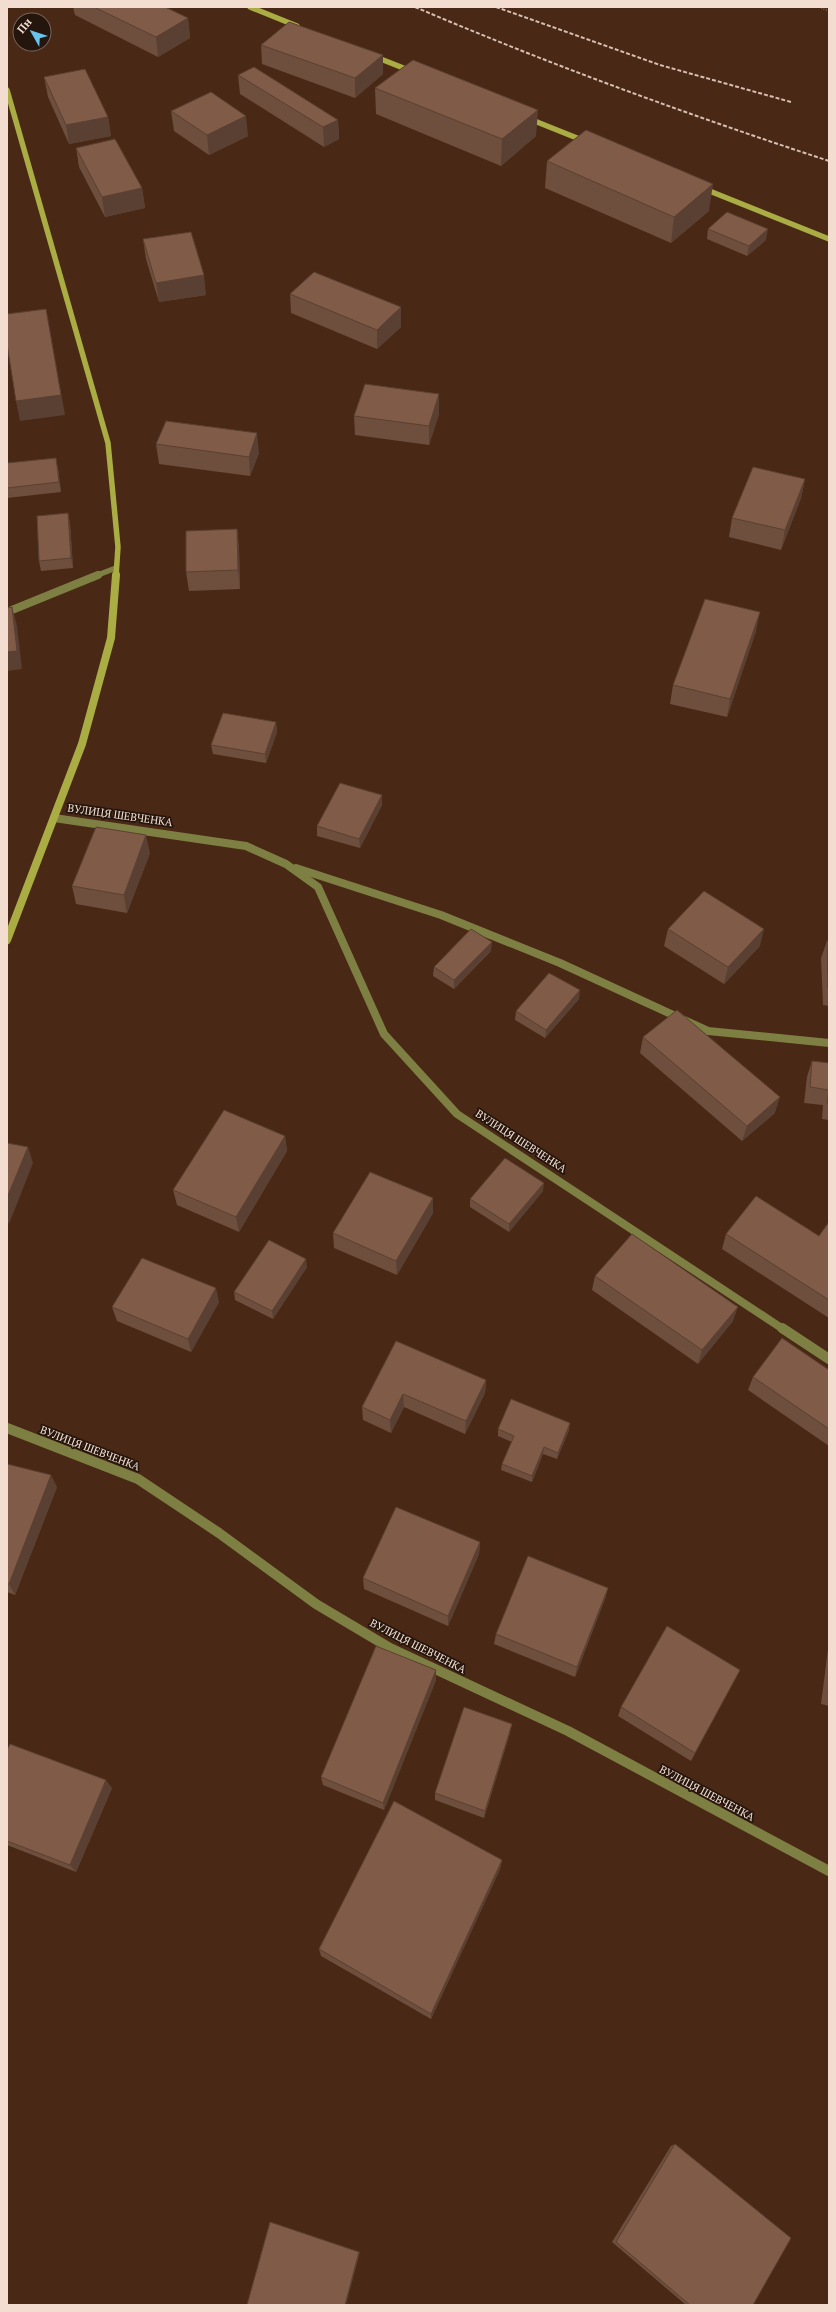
<svg xmlns="http://www.w3.org/2000/svg" width="836" height="2312" viewBox="0 0 836 2312" font-family="'PT Serif',serif">
<style>
.lines{fill:none;stroke-linecap:round;stroke-linejoin:round}
.path{stroke:#a68b7b;stroke-width:2;stroke-dasharray:0.5 2;stroke-linecap:butt}
.street-far2{stroke:#7e8043;stroke-width:5.5}
.street-far1{stroke:#7e8043;stroke-width:8}
.street{stroke:#7e8043;stroke-width:10}
.secondary-far1{stroke:#aaac44;stroke-width:5.5}
.secondary{stroke:#aaac44;stroke-width:8}
.rail{stroke:#d7bfb2;stroke-width:2;stroke-dasharray:4 2;stroke-linecap:butt}
.wall{fill:#6e4e3d}
.shaded-wall{fill:#5a4032}
.building{fill:#805b47;stroke:#5a4032}
.labels{text-anchor:middle;stroke-width:3.5;stroke-linejoin:round;paint-order:stroke}
.street-label{font-size:11px;fill:#f3ddd1;stroke:#24150d}
</style>
<rect width="100%" height="100%" fill="#492815"/>
<g class="lines">
<polyline class="path" points="819,7 829,11"/>
<polyline class="street-far2" points="95,576 116,568"/>
<g class="street-far1">
<polyline points="7,612 98,575"/>
<polyline points="54,818 246,846 286,864 318,887 384,1034 457,1114 783,1329"/>
<polyline points="296,868 441,915 560,963 708,1031 829,1043"/>
</g>
<g class="street">
<polyline points="782,1328 829,1359"/>
<polyline points="7,1428 138,1479 219,1533 316,1604 390,1648 568,1731 829,1871"/>
</g>
<g class="secondary-far1">
<polyline points="250,7 297,26"/>
<polyline points="373,56 411,71"/>
<polyline points="7,90 108,443 118,547 116,576"/>
<polyline points="527,118 587,142"/>
<polyline points="702,188 829,239"/>
</g>
<polyline class="secondary" points="7,940 82,744 111,638 116,575"/>
<g class="rail">
<path d="M415 7C551 65 689 115 829 161"/>
<polyline points="496,7 660,65 791,102"/>
</g>
</g>
<g class="wall">
<polygon points="73,7 165,7 188,18 190,38 158,57 75,15"/>
<polygon points="261,45 383,55 383,74 355,98 262,64"/>
<polygon points="238,75 338,120 339,139 324,147 240,94"/>
<polygon points="44,77 108,117 111,136 69,144 48,97"/>
<polygon points="375,88 536,136 501,166 376,114"/>
<polygon points="171,111 248,136 209,155 174,131"/>
<polygon points="76,148 142,188 145,208 105,217 79,167"/>
<polygon points="547,161 709,211 671,243 545,188"/>
<polygon points="708,229 766,240 747,256 707,239"/>
<polygon points="143,239 206,295 159,302 146,259"/>
<polygon points="290,294 401,327 377,349 291,313"/>
<polygon points="439,394 439,414 429,445 355,435 354,416"/>
<polygon points="156,444 259,453 250,476 159,464"/>
<polygon points="7,463 58,468 61,492 7,498"/>
<polygon points="805,479 801,498 781,550 729,537 732,518"/>
<polygon points="68,513 70,523 73,568 41,571 39,561"/>
<polygon points="237,529 239,548 240,589 189,591 186,572"/>
<polygon points="756,631 727,717 670,704 673,685"/>
<polygon points="276,722 277,732 266,763 213,754 211,745"/>
<polygon points="382,795 382,805 360,848 317,836 317,826"/>
<polygon points="150,853 127,913 76,904 72,886"/>
<polygon points="668,929 760,946 724,984 664,946"/>
<polygon points="827,941 829,941 829,1006 823,1005 821,958"/>
<polygon points="491,951 454,989 433,976 434,967"/>
<polygon points="579,999 545,1038 515,1020 516,1011"/>
<polygon points="643,1037 775,1113 742,1141 640,1053"/>
<polygon points="829,1054 829,1120 822,1119 823,1105 804,1103 807,1077 812,1061 828,1063"/>
<polygon points="285,1136 287,1151 239,1232 177,1205 173,1190"/>
<polygon points="543,1191 509,1232 470,1207 470,1199"/>
<polygon points="433,1213 397,1275 334,1248 333,1233"/>
<polygon points="829,1222 829,1318 722,1249 726,1234 819,1236"/>
<polygon points="307,1267 273,1319 235,1300 234,1292"/>
<polygon points="595,1276 733,1321 698,1364 592,1290"/>
<polygon points="219,1302 191,1352 117,1321 112,1307"/>
<polygon points="396,1341 486,1380 485,1393 465,1434 404,1407 391,1433 363,1420 362,1407"/>
<polygon points="829,1370 829,1446 748,1390 753,1377"/>
<polygon points="498,1429 569,1430 557,1459 543,1454 532,1482 501,1470 502,1464 512,1442 498,1436"/>
<polygon points="7,1464 57,1487 15,1595 7,1592"/>
<polygon points="480,1542 479,1554 448,1626 364,1589 363,1578"/>
<polygon points="608,1588 605,1599 575,1677 494,1644 496,1634"/>
<polygon points="829,1641 829,1706 821,1704"/>
<polygon points="436,1670 436,1680 384,1810 323,1785 321,1777"/>
<polygon points="740,1670 691,1761 618,1716 621,1707"/>
<polygon points="510,1733 484,1818 435,1800 435,1793"/>
<polygon points="7,1750 112,1788 76,1872 7,1845"/>
<polygon points="502,1860 500,1869 431,2019 321,1956 319,1949"/>
<polygon points="675,2144 753,2305 686,2305 612,2242 671,2146"/>
</g>
<g class="shaded-wall">
<polygon points="188,18 190,38 158,57 156,37"/>
<polygon points="383,55 383,74 355,98 355,78"/>
<polygon points="538,110 536,136 501,166 502,139"/>
<polygon points="246,116 248,136 209,155 207,135"/>
<polygon points="108,117 111,136 69,144 66,125"/>
<polygon points="338,120 339,139 324,147 323,127"/>
<polygon points="713,184 709,211 671,243 674,217"/>
<polygon points="142,188 145,208 105,217 102,197"/>
<polygon points="768,229 766,240 747,256 749,246"/>
<polygon points="204,275 206,295 159,302 156,283"/>
<polygon points="401,307 401,327 377,349 377,330"/>
<polygon points="46,309 65,415 20,421 16,401"/>
<polygon points="439,394 439,414 429,445 429,426"/>
<polygon points="257,433 259,453 250,476 249,457"/>
<polygon points="56,458 58,468 61,492 59,482"/>
<polygon points="805,479 801,498 781,550 785,530"/>
<polygon points="68,513 70,523 73,568 71,558"/>
<polygon points="237,529 239,548 240,589 238,570"/>
<polygon points="12,607 17,626 22,669 7,671 7,652"/>
<polygon points="760,612 756,631 727,717 730,699"/>
<polygon points="276,722 277,732 266,763 265,754"/>
<polygon points="382,795 382,805 360,848 359,839"/>
<polygon points="146,835 150,853 127,913 124,895"/>
<polygon points="764,929 760,946 724,984 728,967"/>
<polygon points="492,942 491,951 454,989 454,980"/>
<polygon points="580,990 579,999 545,1038 546,1030"/>
<polygon points="780,1097 775,1113 742,1141 747,1126"/>
<polygon points="285,1136 287,1151 239,1232 236,1217"/>
<polygon points="28,1147 33,1163 9,1224 7,1219 7,1198"/>
<polygon points="544,1183 543,1191 509,1232 509,1224"/>
<polygon points="433,1198 433,1213 397,1275 396,1261"/>
<polygon points="306,1259 307,1267 273,1319 272,1311"/>
<polygon points="216,1288 219,1302 191,1352 188,1339"/>
<polygon points="738,1307 733,1321 698,1364 702,1350"/>
<polygon points="486,1380 485,1393 465,1434 466,1421"/>
<polygon points="403,1394 404,1407 391,1433 390,1420"/>
<polygon points="570,1423 569,1430 557,1459 558,1453"/>
<polygon points="544,1447 543,1454 532,1482 532,1476"/>
<polygon points="51,1475 57,1487 15,1595 9,1584"/>
<polygon points="480,1542 479,1554 448,1626 448,1616"/>
<polygon points="608,1588 605,1599 575,1677 577,1667"/>
<polygon points="436,1670 436,1680 384,1810 383,1803"/>
<polygon points="512,1724 510,1733 484,1818 485,1811"/>
<polygon points="106,1780 112,1788 76,1872 70,1865"/>
<polygon points="502,1860 500,1869 431,2019 431,2014"/>
<polygon points="270,2222 360,2252 346,2305 345,2305"/>
</g>
<g class="building">
<polygon points="94,7 165,7 188,18 156,37"/>
<polygon points="289,22 383,55 355,78 261,45"/>
<polygon points="413,60 538,110 502,139 375,88"/>
<polygon points="254,67 338,120 323,127 238,75"/>
<polygon points="85,69 108,117 66,125 44,77"/>
<polygon points="211,92 246,116 207,135 171,111"/>
<polygon points="586,130 713,184 674,217 547,161"/>
<polygon points="115,139 142,188 102,197 76,148"/>
<polygon points="727,212 768,229 749,246 708,229"/>
<polygon points="191,232 204,275 156,283 143,239"/>
<polygon points="314,272 401,307 377,330 290,294"/>
<polygon points="46,309 61,395 16,401 7,344 7,314"/>
<polygon points="365,384 439,394 429,426 354,416"/>
<polygon points="166,421 257,433 249,457 156,444"/>
<polygon points="56,458 59,482 7,488 7,463"/>
<polygon points="753,467 805,479 785,530 732,518"/>
<polygon points="68,513 71,558 39,561 37,516"/>
<polygon points="237,529 238,570 186,572 186,531"/>
<polygon points="705,599 760,612 730,699 673,685"/>
<polygon points="12,607 17,651 7,652 7,608"/>
<polygon points="223,713 276,722 265,754 211,745"/>
<polygon points="340,783 382,795 359,839 317,826"/>
<polygon points="96,827 146,835 124,895 72,886"/>
<polygon points="704,891 764,929 728,967 668,929"/>
<polygon points="471,929 492,942 454,980 434,967"/>
<polygon points="827,941 829,941 829,989 828,988"/>
<polygon points="549,973 580,990 546,1030 516,1011"/>
<polygon points="677,1010 780,1097 747,1126 643,1037"/>
<polygon points="812,1061 829,1063 829,1104 827,1103 829,1090 810,1087"/>
<polygon points="224,1110 285,1136 236,1217 173,1190"/>
<polygon points="7,1143 28,1147 7,1198"/>
<polygon points="505,1158 544,1183 509,1224 470,1199"/>
<polygon points="370,1172 433,1198 396,1261 333,1233"/>
<polygon points="756,1196 819,1236 829,1222 829,1300 726,1234"/>
<polygon points="632,1234 738,1307 702,1350 595,1276"/>
<polygon points="269,1240 306,1259 272,1311 234,1292"/>
<polygon points="142,1258 216,1288 188,1339 112,1307"/>
<polygon points="782,1338 829,1370 829,1429 753,1377"/>
<polygon points="396,1341 486,1380 466,1421 403,1394 390,1420 362,1407"/>
<polygon points="511,1399 570,1423 558,1453 544,1447 532,1476 502,1464 514,1436 498,1429"/>
<polygon points="7,1464 51,1475 9,1584 7,1584"/>
<polygon points="396,1507 480,1542 448,1616 363,1578"/>
<polygon points="528,1556 608,1588 577,1667 496,1634"/>
<polygon points="667,1626 740,1670 695,1753 621,1707"/>
<polygon points="376,1646 436,1670 383,1803 321,1777"/>
<polygon points="829,1685 829,1695 828,1695"/>
<polygon points="464,1707 512,1724 485,1811 435,1793"/>
<polygon points="10,1744 106,1780 70,1865 7,1841 7,1750"/>
<polygon points="394,1801 502,1860 431,2014 319,1949"/>
<polygon points="675,2144 791,2238 753,2305 690,2305 616,2242"/>
<polygon points="270,2222 359,2252 345,2305 247,2305"/>
</g>
<g class="labels">
<g class="street-label">
<text transform="translate(120 815) rotate(8)" y="4">ВУЛИЦЯ ШЕВЧЕНКА</text>
<text transform="translate(521 1141) rotate(33)" y="4">ВУЛИЦЯ ШЕВЧЕНКА</text>
<text transform="translate(90 1448) rotate(21)" y="4">ВУЛИЦЯ ШЕВЧЕНКА</text>
<text transform="translate(418 1646) rotate(27)" y="4">ВУЛИЦЯ ШЕВЧЕНКА</text>
<text transform="translate(707 1793) rotate(28)" y="4">ВУЛИЦЯ ШЕВЧЕНКА</text>
</g>
</g>
<rect width="836" height="2312" fill="none" stroke="#f3ddd1" stroke-width="16"/>
<g transform="translate(32 32) rotate(309)"><circle r="19" fill="#24150d" stroke="#77655b"/>
<path d="M0-3L7 15L0 10L-7 15Z" fill="#67c4ef"/>
<text y="-6" font-size="11" font-weight="bold" text-anchor="middle" fill="#f3ddd1">Пн</text>
</g>
</svg>
